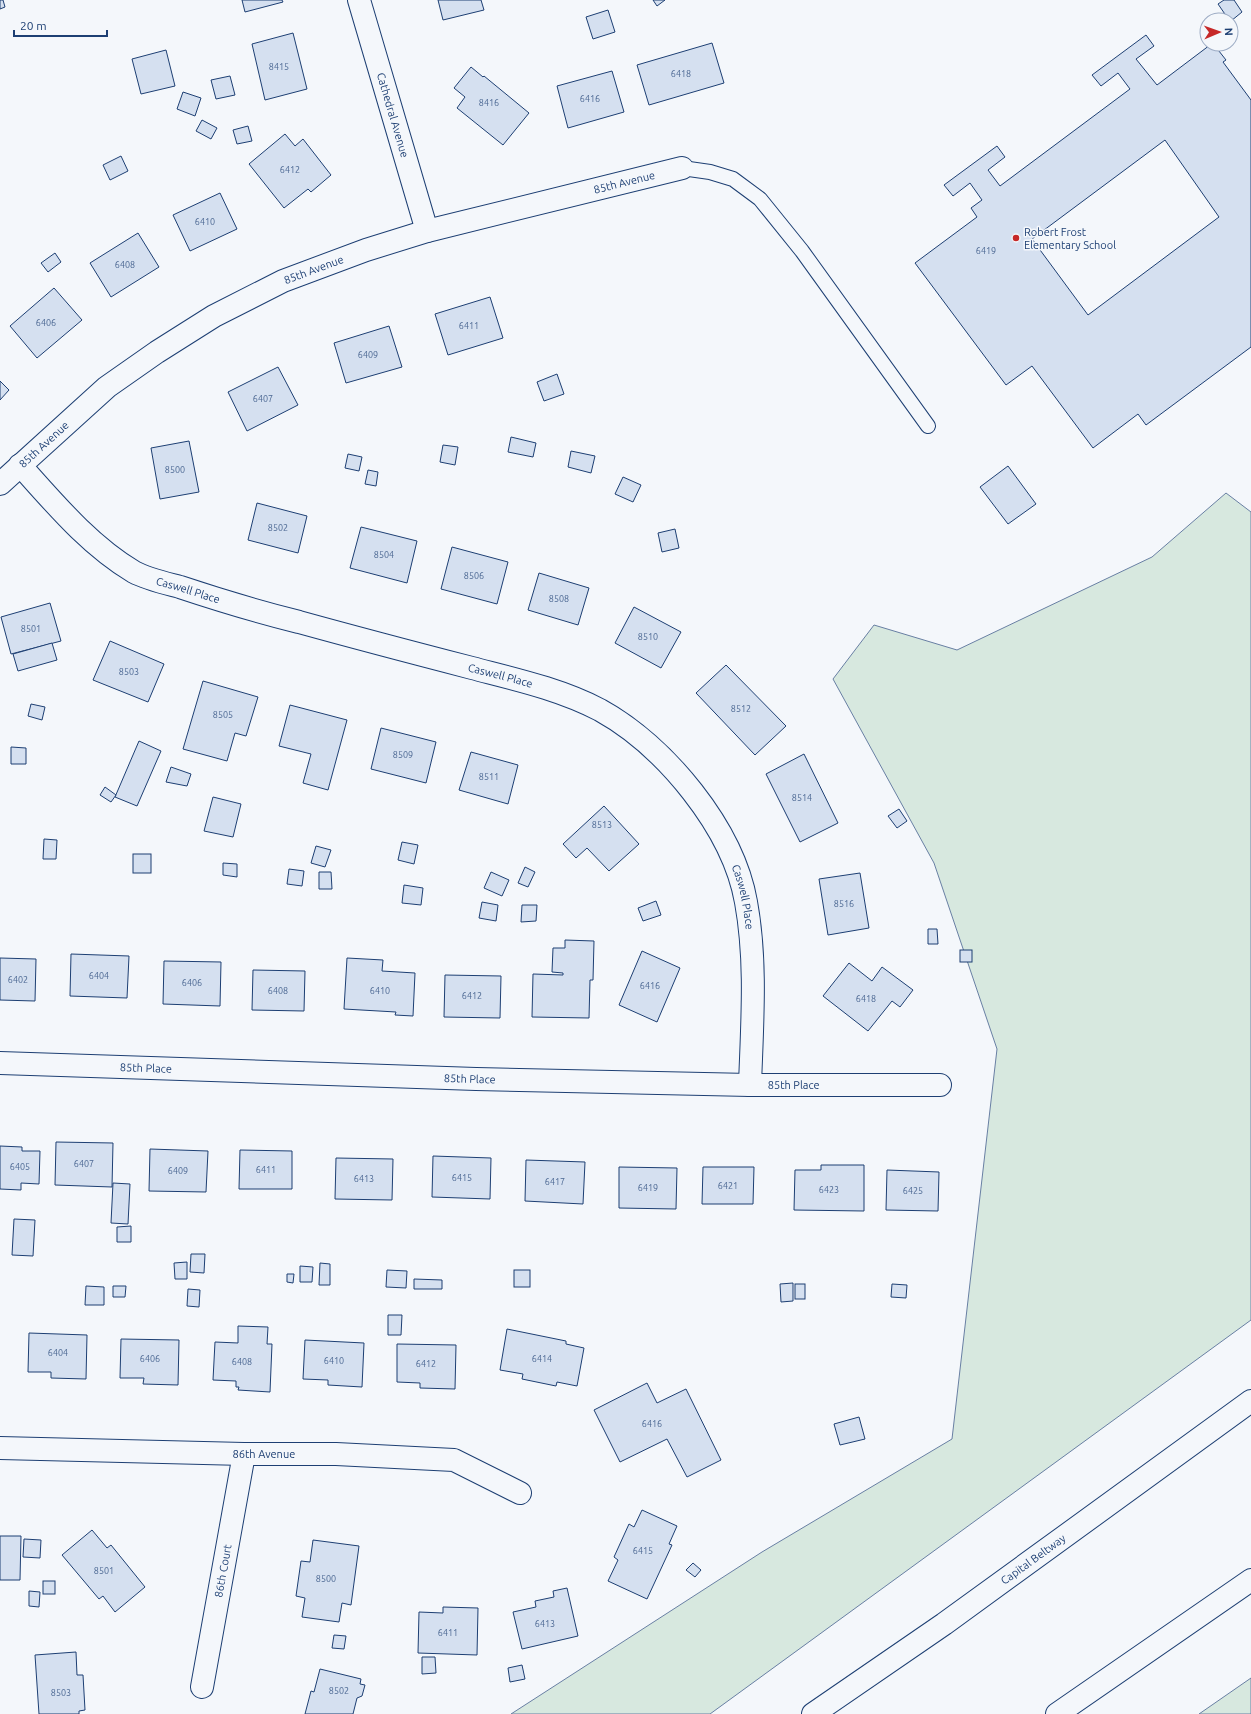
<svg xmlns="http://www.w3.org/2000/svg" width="1251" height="1714" viewBox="0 0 1251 1714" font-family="Ubuntu,sans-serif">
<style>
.green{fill:#d7e8df;stroke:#687fa3}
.building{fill:#d5e0f0;stroke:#1d3f73;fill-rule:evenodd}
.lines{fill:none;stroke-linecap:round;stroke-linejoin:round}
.lane-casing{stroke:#1d3f73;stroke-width:16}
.street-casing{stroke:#1d3f73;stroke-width:24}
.highway-casing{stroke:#1d3f73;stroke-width:24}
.lane{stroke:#f4f7fb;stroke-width:14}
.street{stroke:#f4f7fb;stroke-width:22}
.highway{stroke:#f4f7fb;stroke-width:22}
.poi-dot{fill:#c62828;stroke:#f4f7fb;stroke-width:1.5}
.labels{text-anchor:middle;stroke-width:3;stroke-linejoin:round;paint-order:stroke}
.number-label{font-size:9px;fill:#4b6792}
.street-label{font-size:11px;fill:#1d3f73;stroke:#f4f7fb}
.poi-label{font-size:11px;fill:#1d3f73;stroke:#f4f7fb;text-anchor:start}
</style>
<rect width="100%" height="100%" fill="#f4f7fb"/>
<g class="green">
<polygon points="1226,493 1251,512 1251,1320 710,1714 511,1714 762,1552 952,1439 997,1049 934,863 833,679 874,625 957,650 1152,557"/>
<polygon points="1251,1678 1251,1714 1199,1714"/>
</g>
<g class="building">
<polygon points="0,0 3,0 5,7 0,9"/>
<polygon points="242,0 282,0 283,2 245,12"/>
<polygon points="438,0 481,0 484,10 443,20"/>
<polygon points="653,0 665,0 657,6"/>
<polygon points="1224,0 1234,0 1242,12 1231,21 1229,20 1218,4"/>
<polygon points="608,10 615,32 593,39 586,17"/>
<polygon points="293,33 307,89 265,100 252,44"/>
<path d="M1146 35 1154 46 1136 59 1157 85 1210 45 1212 48 1215 46 1226 60 1223 62 1251 100V347L1146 425 1138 414 1093 448 1032 366 1006 385 915 263 977 217 971 208 982 200 970 183 953 196 944 185 997 146 1005 157 988 170 1000 186 1130 89 1118 73 1101 86 1092 75ZM1165 140 1219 217 1088 315 1032 239Z"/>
<polygon points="712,43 724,83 649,105 637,65"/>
<polygon points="166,50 175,86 141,94 132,59"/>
<polygon points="471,67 483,77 484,76 529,113 503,145 457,108 465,97 454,88"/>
<polygon points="612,71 624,112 568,128 557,86"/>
<polygon points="230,76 235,95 216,99 211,80"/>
<polygon points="183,92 201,98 195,116 177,109"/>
<polygon points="202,120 217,128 211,139 196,131"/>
<polygon points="248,126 252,141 237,144 233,130"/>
<polygon points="285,134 295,146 303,139 331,175 311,192 308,189 284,208 249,164"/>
<polygon points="121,156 128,171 110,180 103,165"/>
<polygon points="220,193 237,229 190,251 173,215"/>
<polygon points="138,233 159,267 111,297 90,263"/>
<polygon points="55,253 61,262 48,272 41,263"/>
<polygon points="54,288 82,320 37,358 10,326"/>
<polygon points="490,297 503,338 448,355 435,314"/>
<polygon points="389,326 402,367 346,383 334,343"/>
<polygon points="278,367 298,405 247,431 228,392"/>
<polygon points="557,374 564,394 544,401 537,382"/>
<polygon points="0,381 9,390 0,400"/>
<polygon points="511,437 536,443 533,457 508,452"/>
<polygon points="189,441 199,492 160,499 151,448"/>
<polygon points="443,445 458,447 455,465 440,462"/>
<polygon points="571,451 595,456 591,473 568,467"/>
<polygon points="348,454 362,457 359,471 345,468"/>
<polygon points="1008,466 1036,504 1008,524 980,487"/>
<polygon points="368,470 378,472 376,486 365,484"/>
<polygon points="623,477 641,485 633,502 615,494"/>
<polygon points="257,503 307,516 298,553 248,540"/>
<polygon points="361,527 417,541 407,583 350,568"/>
<polygon points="675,529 679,548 662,552 658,533"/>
<polygon points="452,547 508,562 497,604 441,589"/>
<polygon points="539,573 589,588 578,625 528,610"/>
<polygon points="50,603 61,641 11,654 1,617"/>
<polygon points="634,607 681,632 661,668 615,643"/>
<polygon points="110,641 164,664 148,702 93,680"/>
<polygon points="52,643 57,660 18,671 13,654"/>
<polygon points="726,665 786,726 755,755 696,693"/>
<polygon points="203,681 258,697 246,736 235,733 227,761 183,749"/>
<polygon points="31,704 45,707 42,720 28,716"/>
<polygon points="290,705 347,720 328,790 303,783 311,754 279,746"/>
<polygon points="381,728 436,742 426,783 371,769"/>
<polygon points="139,741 161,751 137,806 115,797"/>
<polygon points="11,747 26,748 26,764 11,764"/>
<polygon points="471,752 518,765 508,804 459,790"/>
<polygon points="804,754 838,823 800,842 766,774"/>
<polygon points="171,767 191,774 187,786 166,782"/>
<polygon points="105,787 116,795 111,802 100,795"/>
<polygon points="213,797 241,804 233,837 204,831"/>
<polygon points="604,806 639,844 609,871 587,848 576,858 563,844"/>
<polygon points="899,809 907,821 897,828 888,816"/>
<polygon points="44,839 57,840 56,859 43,859"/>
<polygon points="402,842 418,845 414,864 398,860"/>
<polygon points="316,846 331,850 325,867 311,863"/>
<rect x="133" y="854" width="18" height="19"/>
<polygon points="223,863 237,864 237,877 223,875"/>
<polygon points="525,867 535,872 528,887 518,883"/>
<polygon points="289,869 304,871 302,886 287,884"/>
<polygon points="319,872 331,872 332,889 319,889"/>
<polygon points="491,872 509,880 502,896 484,888"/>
<polygon points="860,873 869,928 828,935 819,879"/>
<polygon points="404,885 423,888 421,905 402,903"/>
<polygon points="656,901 661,915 643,921 638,908"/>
<polygon points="482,902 498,905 496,921 479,918"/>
<polygon points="522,905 537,905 536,921 521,922"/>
<polygon points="928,929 937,929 938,944 928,944"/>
<polygon points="565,940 594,941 593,980 590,980 589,1018 532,1017 533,974 563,975 563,973 552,972 553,948 565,948"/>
<rect x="960" y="950" width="12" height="12"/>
<polygon points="642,951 680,968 657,1022 619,1005"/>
<polygon points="71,954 129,956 127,998 70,996"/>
<polygon points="0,958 36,959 35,1001 0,1000"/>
<polygon points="347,958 383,960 382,971 415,973 413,1016 395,1015 396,1012 344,1009"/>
<polygon points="164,961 221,962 220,1006 163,1004"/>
<polygon points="849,963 872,981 882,967 913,990 900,1007 892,1001 868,1031 823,996"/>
<polygon points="253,970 305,971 304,1011 252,1010"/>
<polygon points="445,975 501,976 500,1018 444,1017"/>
<polygon points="56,1142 113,1143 112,1187 55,1185"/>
<polygon points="0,1146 22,1147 22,1151 40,1151 39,1184 21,1183 21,1190 0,1189"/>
<polygon points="150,1149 208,1151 206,1192 149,1191"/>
<polygon points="240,1150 292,1151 292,1189 239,1189"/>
<polygon points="433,1156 491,1158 490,1199 432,1197"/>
<polygon points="336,1158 393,1159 392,1200 335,1199"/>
<polygon points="526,1160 585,1162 583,1204 525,1201"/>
<polygon points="821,1165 864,1165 864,1211 794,1210 795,1170 821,1170"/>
<polygon points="619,1167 677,1168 676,1209 619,1208"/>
<polygon points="703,1167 754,1167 753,1204 702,1204"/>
<polygon points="887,1170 939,1172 938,1211 886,1210"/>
<polygon points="113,1183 130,1184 128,1224 111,1223"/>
<polygon points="14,1219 35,1220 33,1256 12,1255"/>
<polygon points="131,1226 131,1242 117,1242 117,1227"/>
<polygon points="191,1254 205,1254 204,1273 190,1272"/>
<polygon points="187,1262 187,1279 175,1279 174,1263"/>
<polygon points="320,1263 330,1264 330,1285 319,1285"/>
<polygon points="300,1266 313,1267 312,1282 300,1282"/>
<polygon points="387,1270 407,1271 406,1288 386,1287"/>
<rect x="514" y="1270" width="16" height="17"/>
<polygon points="287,1274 294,1274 293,1283 287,1282"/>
<polygon points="414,1279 442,1280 442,1289 414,1289"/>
<polygon points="793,1283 793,1301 781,1302 780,1284"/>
<rect x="795" y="1284" width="10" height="15"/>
<polygon points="892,1284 907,1285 906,1298 891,1297"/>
<polygon points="86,1286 104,1287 104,1305 85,1305"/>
<polygon points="113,1286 126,1286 125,1297 113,1297"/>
<polygon points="188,1289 200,1290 199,1307 187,1306"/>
<polygon points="388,1315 402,1315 401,1335 388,1335"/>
<polygon points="238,1326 268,1327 267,1344 272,1344 270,1392 238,1390 239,1387 236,1387 236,1381 213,1380 215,1342 238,1343"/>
<polygon points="507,1329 566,1341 566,1344 584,1348 577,1386 557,1382 556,1386 522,1379 523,1374 500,1370"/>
<polygon points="29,1333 87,1335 86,1379 51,1378 51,1372 28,1372"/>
<polygon points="121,1339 179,1340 178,1385 143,1384 144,1378 120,1378"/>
<polygon points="305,1340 364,1343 362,1387 328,1385 328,1380 303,1379"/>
<polygon points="397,1344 456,1345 455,1389 420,1388 420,1383 397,1382"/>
<polygon points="647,1383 657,1403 686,1389 721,1460 687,1477 667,1439 620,1462 594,1410"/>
<polygon points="859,1417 865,1439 840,1445 834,1424"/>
<polygon points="642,1510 677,1526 669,1544 672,1545 647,1599 608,1581 618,1560 614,1557 629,1524 634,1527"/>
<polygon points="92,1530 107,1548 111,1545 145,1587 115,1612 103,1596 99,1599 62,1555"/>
<polygon points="0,1536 21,1536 20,1580 0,1580"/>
<polygon points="24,1539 41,1540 40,1558 23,1557"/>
<polygon points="313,1540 359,1546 351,1605 342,1603 339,1622 302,1617 305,1598 296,1596 301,1561 310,1562"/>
<polygon points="693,1563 701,1570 695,1577 686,1570"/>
<rect x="43" y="1581" width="12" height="13"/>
<polygon points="567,1588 578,1636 522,1649 513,1612 536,1607 535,1601 554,1597 553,1591"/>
<polygon points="29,1591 40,1592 39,1607 29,1606"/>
<polygon points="443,1607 478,1608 477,1655 418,1653 419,1612 443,1613"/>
<polygon points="334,1635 346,1636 344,1649 332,1648"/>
<polygon points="76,1652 77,1675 83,1675 85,1710 79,1711 79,1714 39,1714 35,1655"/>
<polygon points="422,1657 435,1657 436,1673 422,1674"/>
<polygon points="522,1665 525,1679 510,1682 508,1668"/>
<polygon points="320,1669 361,1679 360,1684 365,1685 362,1696 357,1698 353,1714 305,1714 311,1691 314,1692"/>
</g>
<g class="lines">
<g class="lane-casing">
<polyline id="lane" points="682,168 710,172 733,179 760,199 802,251 928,426"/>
</g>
<g class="street-casing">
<g id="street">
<path id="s1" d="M359 0 427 231"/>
<path id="s2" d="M20 465C55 504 89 545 134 572 147 579 165 583 180 587 219 600 259 612 299 622 357 638 414 653 472 668 514 679 560 689 600 710 665 746 733 828 746 902 757 962 752 1025 750 1085"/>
<path id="s3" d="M0 484 107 387 157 352 214 316 283 281 366 250 427 231 682 168"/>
<path id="s4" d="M0 1063 476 1079 750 1085H940"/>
<path id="s5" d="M0 1448 244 1454H336L454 1460 520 1493"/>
<path id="s6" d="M202 1687 244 1454"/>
</g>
</g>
<g class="highway-casing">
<g id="highway">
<path id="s7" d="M813 1714 944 1624 1251 1401"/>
<polyline points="1057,1714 1251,1580"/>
</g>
</g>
<use href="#lane" class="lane"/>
<use href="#street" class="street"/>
<use href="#highway" class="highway"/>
</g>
<circle class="poi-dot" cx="1016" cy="238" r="4"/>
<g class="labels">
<g class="number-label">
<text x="279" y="70">8415</text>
<text x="681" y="77">6418</text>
<text x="590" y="102">6416</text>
<text x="489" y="106">8416</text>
<text x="290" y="173">6412</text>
<text x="205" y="225">6410</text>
<text x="986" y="254">6419</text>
<text x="125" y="268">6408</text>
<text x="46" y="326">6406</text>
<text x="469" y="329">6411</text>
<text x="368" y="358">6409</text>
<text x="263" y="402">6407</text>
<text x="175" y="473">8500</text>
<text x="278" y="531">8502</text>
<text x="384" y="558">8504</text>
<text x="474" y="579">8506</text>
<text x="559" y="602">8508</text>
<text x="31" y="632">8501</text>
<text x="648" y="640">8510</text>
<text x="129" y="675">8503</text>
<text x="741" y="712">8512</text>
<text x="223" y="718">8505</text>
<text x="403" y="758">8509</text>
<text x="489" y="780">8511</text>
<text x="802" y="801">8514</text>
<text x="602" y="828">8513</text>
<text x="844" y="907">8516</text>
<text x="99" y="979">6404</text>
<text x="18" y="983">6402</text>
<text x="192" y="986">6406</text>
<text x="650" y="989">6416</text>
<text x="278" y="994">6408</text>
<text x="380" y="994">6410</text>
<text x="472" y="999">6412</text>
<text x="866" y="1002">6418</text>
<text x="84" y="1167">6407</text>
<text x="20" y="1170">6405</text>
<text x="266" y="1173">6411</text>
<text x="178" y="1174">6409</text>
<text x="462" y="1181">6415</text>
<text x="364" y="1182">6413</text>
<text x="555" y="1185">6417</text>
<text x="728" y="1189">6421</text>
<text x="648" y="1191">6419</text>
<text x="829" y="1193">6423</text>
<text x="913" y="1194">6425</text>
<text x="58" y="1356">6404</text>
<text x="150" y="1362">6406</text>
<text x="542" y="1362">6414</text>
<text x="334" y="1364">6410</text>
<text x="242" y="1365">6408</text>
<text x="426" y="1367">6412</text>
<text x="652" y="1427">6416</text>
<text x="643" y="1554">6415</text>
<text x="104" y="1574">8501</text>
<text x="326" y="1582">8500</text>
<text x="545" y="1627">6413</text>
<text x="448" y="1636">6411</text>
<text x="339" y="1694">8502</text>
<text x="61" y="1696">8503</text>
</g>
<g class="street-label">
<text dy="4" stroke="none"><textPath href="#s1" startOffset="120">Cathedral Avenue</textPath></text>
<text dy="4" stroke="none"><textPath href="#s3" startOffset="706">85th Avenue</textPath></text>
<text dy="4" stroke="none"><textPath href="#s3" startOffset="383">85th Avenue</textPath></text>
<text dy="4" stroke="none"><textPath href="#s3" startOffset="59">85th Avenue</textPath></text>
<text dy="4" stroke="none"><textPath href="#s2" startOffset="214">Caswell Place</textPath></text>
<text dy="4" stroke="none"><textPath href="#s2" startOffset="538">Caswell Place</textPath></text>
<text dy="4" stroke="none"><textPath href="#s2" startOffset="886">Caswell Place</textPath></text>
<text dy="4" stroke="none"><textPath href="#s4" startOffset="146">85th Place</textPath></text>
<text dy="4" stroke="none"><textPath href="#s4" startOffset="470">85th Place</textPath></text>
<text dy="4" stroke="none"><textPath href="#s4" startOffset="794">85th Place</textPath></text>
<text dy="4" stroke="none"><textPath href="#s5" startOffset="264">86th Avenue</textPath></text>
<text dy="4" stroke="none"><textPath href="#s7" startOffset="269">Capital Beltway</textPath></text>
<text dy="4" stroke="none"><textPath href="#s6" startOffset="118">86th Court</textPath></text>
</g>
<g class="poi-label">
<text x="1024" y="236">Robert Frost<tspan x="1024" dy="13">Elementary School</tspan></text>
</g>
</g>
<g transform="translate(1219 32) rotate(88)"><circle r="19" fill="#f4f7fb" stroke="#9eadc5"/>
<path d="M0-3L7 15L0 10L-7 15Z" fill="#c62828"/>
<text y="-6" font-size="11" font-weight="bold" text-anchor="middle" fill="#1d3f73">N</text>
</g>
<path d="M14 30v6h93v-6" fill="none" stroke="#1d3f73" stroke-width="2"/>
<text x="20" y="30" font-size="12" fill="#1d3f73" stroke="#f4f7fb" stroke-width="3" paint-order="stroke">20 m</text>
</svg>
